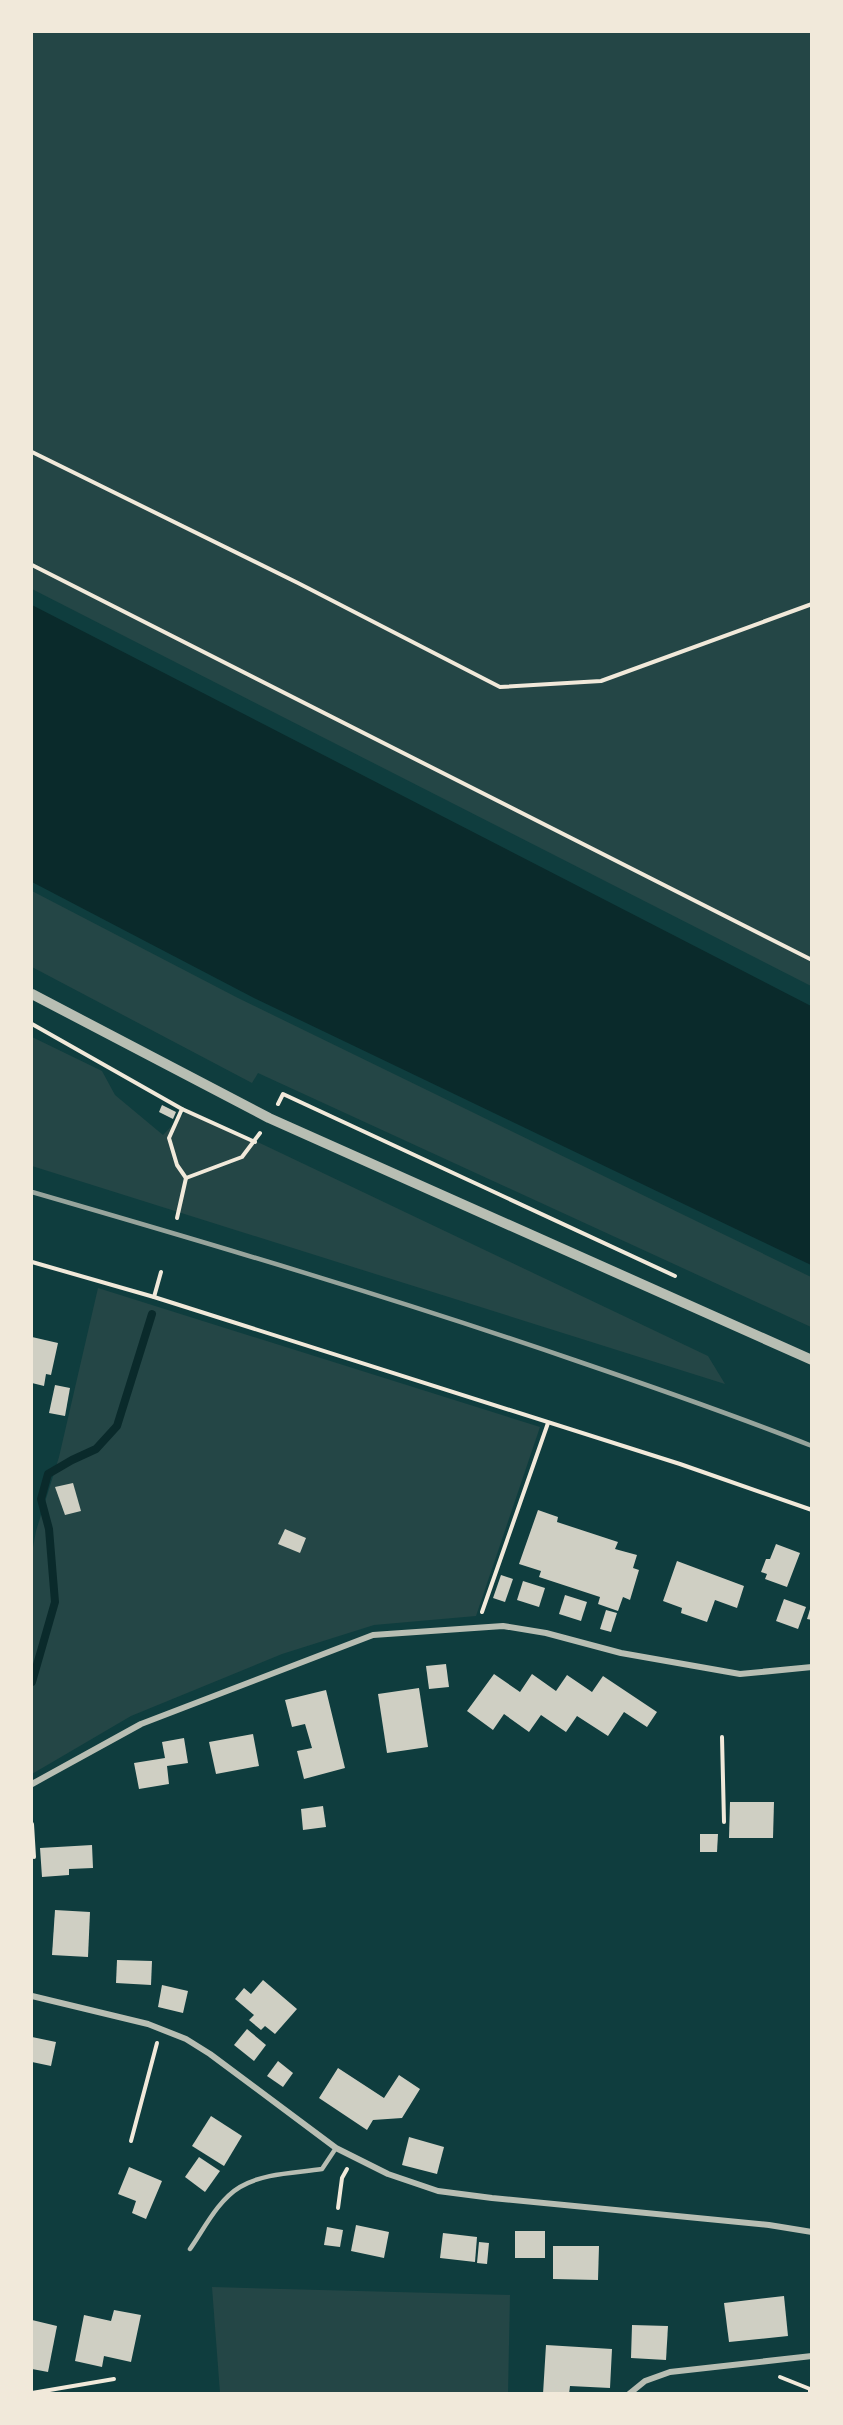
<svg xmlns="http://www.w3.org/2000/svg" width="843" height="2425" viewBox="0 0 843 2425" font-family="Inter,sans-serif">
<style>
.green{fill:#244646}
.water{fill:#0a2a2b}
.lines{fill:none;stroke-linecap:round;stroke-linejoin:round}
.stream{stroke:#0a2a2b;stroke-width:8}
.building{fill:#cfcfc3}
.path{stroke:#f1e9da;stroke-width:4}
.service{stroke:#b8beb3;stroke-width:4.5}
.minor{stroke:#b8beb3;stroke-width:6}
.tertiary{stroke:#b8beb3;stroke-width:10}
.rail{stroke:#97a49c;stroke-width:4.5}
</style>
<rect width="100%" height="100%" fill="#0f3d3e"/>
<g class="green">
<polygon points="32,32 811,32 811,986 32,589"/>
<polygon points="32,891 238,998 811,1277 811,1327 258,1073 252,1083 32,967"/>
<polygon points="32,1037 102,1071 115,1095 163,1135 188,1109 708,1356 725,1384 32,1166"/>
<polygon points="98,1288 540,1427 476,1616 374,1625 282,1654 131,1716 32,1774 32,1553 36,1531 59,1457"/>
<polygon points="212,2287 510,2295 508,2393 220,2393"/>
</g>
<polygon class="water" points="32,605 811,1006 811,1265 254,998 32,882"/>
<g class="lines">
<polyline class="stream" points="32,1682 55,1602 49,1529 41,1499 48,1474 72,1460 96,1449 117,1426 152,1314"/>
</g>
<g class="building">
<polygon points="162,1105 176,1112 173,1119 159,1112"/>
<polygon points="32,1337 58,1343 51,1375 46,1374 44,1386 32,1383"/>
<polygon points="55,1385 70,1388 65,1416 49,1413"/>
<polygon points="73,1483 81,1511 65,1515 55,1487"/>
<polygon points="538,1510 558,1517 557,1522 618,1542 615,1549 637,1555 633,1568 639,1570 630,1600 623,1597 618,1611 598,1604 600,1597 539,1577 541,1571 519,1564"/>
<polygon points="285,1529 306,1538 300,1553 278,1544"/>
<polygon points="776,1544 800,1553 787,1587 765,1579 767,1574 761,1572 766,1559 770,1559"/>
<polygon points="677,1561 744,1586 737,1608 715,1600 707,1622 681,1613 682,1608 663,1601"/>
<polygon points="501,1575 513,1579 505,1602 493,1598"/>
<polygon points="523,1581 545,1588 539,1607 517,1600"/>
<polygon points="565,1595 587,1602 581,1621 559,1614"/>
<polygon points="784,1599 806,1607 798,1629 776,1621"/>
<polygon points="811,1606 812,1606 812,1620 807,1619"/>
<polygon points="606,1610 617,1613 611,1632 600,1629"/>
<polygon points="446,1664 449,1687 429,1689 426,1666"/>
<polygon points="494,1674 520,1692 532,1674 556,1691 567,1675 592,1692 603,1676 657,1712 647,1727 624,1712 608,1736 577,1716 566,1732 541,1715 529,1732 504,1714 493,1730 467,1711"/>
<polygon points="419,1688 428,1747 387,1753 378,1694"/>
<polygon points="326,1690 345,1768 304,1779 297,1751 312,1748 305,1724 292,1727 285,1700"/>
<polygon points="253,1734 259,1766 216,1774 209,1742"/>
<polygon points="184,1738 188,1763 167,1766 169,1784 139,1789 134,1763 165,1758 162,1742"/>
<polygon points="730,1802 774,1802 773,1838 729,1838"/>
<polygon points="323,1806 326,1827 303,1830 301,1809"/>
<polygon points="700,1834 718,1834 717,1852 700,1852"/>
<polygon points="92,1845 93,1868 69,1869 69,1875 42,1877 40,1848"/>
<polygon points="55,1910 90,1912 88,1957 52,1955"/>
<polygon points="117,1960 152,1961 151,1985 116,1983"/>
<polygon points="263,1980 297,2009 275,2034 265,2026 261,2030 249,2020 254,2015 235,1999 244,1988 251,1994"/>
<polygon points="162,1985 188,1991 183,2013 158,2007"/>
<polygon points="247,2029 266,2045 254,2061 234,2045"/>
<polygon points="32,2037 56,2042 51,2066 32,2062"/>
<polygon points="278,2061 293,2073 283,2087 267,2076"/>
<polygon points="338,2068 384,2098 399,2075 420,2089 402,2118 373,2120 367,2130 319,2098"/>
<polygon points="211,2116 242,2136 224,2166 192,2146"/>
<polygon points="409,2137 444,2147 437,2174 402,2165"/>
<polygon points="199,2157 220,2171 205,2192 185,2177"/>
<polygon points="129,2167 162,2181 146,2219 132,2213 136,2201 118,2194"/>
<polygon points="356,2225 389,2232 384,2258 351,2251"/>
<polygon points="327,2227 343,2230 340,2247 324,2245"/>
<rect x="515" y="2231" width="30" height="27"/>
<polygon points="443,2233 477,2237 475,2262 440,2258"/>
<polygon points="479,2242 489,2243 487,2264 477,2263"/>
<polygon points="553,2246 599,2246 598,2280 553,2279"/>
<polygon points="784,2296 788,2336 729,2342 724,2303"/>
<polygon points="114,2310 141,2315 131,2362 104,2356 102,2367 75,2361 84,2315 111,2321"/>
<polygon points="32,2320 57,2326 48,2372 32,2369"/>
<polygon points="632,2325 668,2326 666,2360 631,2358"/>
<polygon points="546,2345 612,2349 610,2388 570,2386 569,2394 543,2394"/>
</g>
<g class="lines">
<g class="path">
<polyline points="32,452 298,583 500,687 601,681 812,604"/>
<polyline points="32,565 812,960"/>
<polyline points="32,1024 182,1109 169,1138 177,1165 186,1178 242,1157 260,1133"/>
<polyline points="278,1104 283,1094 675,1276"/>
<polyline points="182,1109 255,1142"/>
<polyline points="177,1218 186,1178"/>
<polyline points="32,1262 154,1297 680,1464 812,1510"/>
<polyline points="154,1297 161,1272"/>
<polyline points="482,1612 548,1423"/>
<polyline points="722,1737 724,1822"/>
<polyline points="32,1824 34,1857"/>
<polyline points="131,2141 157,2043"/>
<polyline points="338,2208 342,2178 347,2169"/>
<polyline points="780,2377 810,2389 810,2394"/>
<polyline points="32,2393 114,2379"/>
</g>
<path class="service" d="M190 2249C204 2229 218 2200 240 2187 263 2173 296 2173 322 2169L336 2148"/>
<g class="minor">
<polyline points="32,1784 141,1724 373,1635 503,1626 546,1633 621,1653 740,1674 812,1667"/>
<polyline points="32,1996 148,2024 186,2039 210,2054 336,2148 388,2174 438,2191 492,2198 769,2225 812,2232"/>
<polyline points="629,2394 645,2381 670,2372 812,2356"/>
</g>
<polyline class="tertiary" points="32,994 269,1118 812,1360"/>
<path class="rail" d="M32 1192C215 1245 397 1299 577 1361 656 1388 734 1415 812 1446"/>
</g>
<rect width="843" height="2425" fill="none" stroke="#f1e9da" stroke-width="66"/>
</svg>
